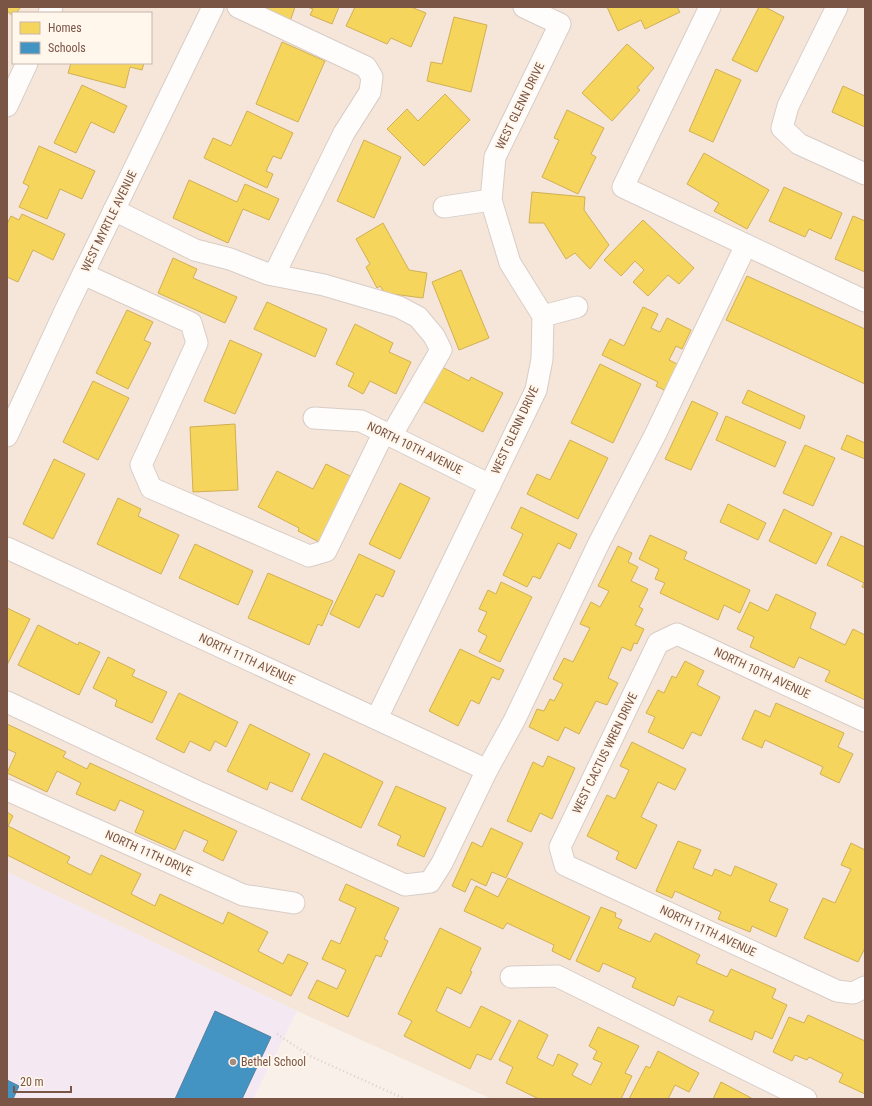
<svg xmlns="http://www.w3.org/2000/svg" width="872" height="1106" viewBox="0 0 872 1106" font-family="'Roboto Condensed',sans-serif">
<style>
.residential{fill:#f5e6d9;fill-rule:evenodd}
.education{fill:#f4e8f3}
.homes{fill:#f6d55c;stroke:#d1af55}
.schools{fill:#4393c3;stroke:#54809e}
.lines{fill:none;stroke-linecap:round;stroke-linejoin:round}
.minor-casing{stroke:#d8cdc6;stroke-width:23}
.path{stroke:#dcd0cb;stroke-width:2.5;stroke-dasharray:1 3;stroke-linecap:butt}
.minor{stroke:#fefdfc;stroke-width:21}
.poi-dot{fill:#a68c7f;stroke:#fff6ec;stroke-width:1.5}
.labels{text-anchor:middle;stroke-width:4;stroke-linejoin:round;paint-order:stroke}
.street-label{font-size:12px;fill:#7a5546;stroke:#fff6ec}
.poi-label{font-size:12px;fill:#7a5546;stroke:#fff6ec;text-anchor:start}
</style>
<rect width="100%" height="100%" fill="#f9f1e9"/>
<path class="residential" d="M7 7H865V1099H492L297 1011 7 872ZM13 13H151V63H13Z"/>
<polygon class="education" points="7,872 297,1011 253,1099 7,1099"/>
<g class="homes">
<polygon points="7,7 21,7 16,13 13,13 13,16 7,11"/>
<polygon points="261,7 295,7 288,27"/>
<polygon points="307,7 339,7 332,24 310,15 313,9"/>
<polygon points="355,7 411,7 426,13 411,47 391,38 387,44 346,26"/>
<polygon points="607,7 677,7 680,12 645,29 641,20 618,31"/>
<polygon points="759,7 765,7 784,17 757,72 732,60"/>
<polygon points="454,17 487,25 471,92 427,81 431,62 442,64"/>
<polygon points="282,42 325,61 298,122 256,104"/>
<polygon points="627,44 654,68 637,88 640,90 612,121 582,93"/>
<polygon points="71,63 144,63 142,70 130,67 125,88 68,73"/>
<polygon points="716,69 741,80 713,142 689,131"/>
<polygon points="82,85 127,106 114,133 91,122 76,153 54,143"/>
<polygon points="843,86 865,96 865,127 832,112"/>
<polygon points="445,94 470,120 424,166 387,129 407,109 418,121"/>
<polygon points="567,110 604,128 591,154 596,157 578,194 542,177 559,140 554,138"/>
<polygon points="247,111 293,133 281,159 273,156 266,171 273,174 267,188 204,158 213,138 231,146"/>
<polygon points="364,140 401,157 374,218 337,201"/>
<polygon points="39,146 95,171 82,199 60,189 47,219 19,207 29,186 23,183"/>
<polygon points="704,153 769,190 747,229 714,211 719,203 687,184"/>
<polygon points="189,180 237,202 245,184 279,199 269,220 243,209 228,243 173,218"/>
<polygon points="784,187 842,213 831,239 809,229 805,237 769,221"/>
<polygon points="532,192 585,197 584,210 609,245 590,269 575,253 566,259 544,223 529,223"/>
<polygon points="22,214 65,234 53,260 33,250 18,282 7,277 7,224 11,216 19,220"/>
<polygon points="853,216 865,221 865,272 835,259"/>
<polygon points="643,220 694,268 679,284 668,275 648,296 633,282 644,270 635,261 621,276 604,260"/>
<polygon points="383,223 409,270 427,273 423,298 385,293 380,286 377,288 366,267 370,264 356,239"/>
<polygon points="173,258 197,269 193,278 237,297 225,323 158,293"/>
<polygon points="461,270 489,338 459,350 432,282"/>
<polygon points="747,276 865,329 865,384 726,320"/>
<polygon points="267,302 327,329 315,357 254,329"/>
<polygon points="643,307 658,314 651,328 660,332 667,318 691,330 682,349 676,346 669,360 679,365 666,391 656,386 658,382 602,355 610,339 624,346"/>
<polygon points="127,310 153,322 144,340 151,343 128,389 96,373"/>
<polygon points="355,324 393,343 389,352 411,362 396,394 370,381 363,394 348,386 354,373 336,364"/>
<polygon points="230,340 262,354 235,414 204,401"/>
<polygon points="600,364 641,384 613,443 571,423"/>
<polygon points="442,367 469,381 471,377 503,393 483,432 424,402"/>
<polygon points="93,381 129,398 98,460 63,442"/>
<polygon points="748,390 805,416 800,429 742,403"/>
<polygon points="692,401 718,413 691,470 665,459"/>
<polygon points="726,416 786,442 775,467 716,440"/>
<polygon points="235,424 238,490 193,492 190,427"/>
<polygon points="847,435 865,443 865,459 841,449"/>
<polygon points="570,440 608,458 578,519 527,494 537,474 550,480"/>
<polygon points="805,445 835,458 813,506 783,493"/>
<polygon points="54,459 85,474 53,539 23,524"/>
<polygon points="326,464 352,477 319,542 298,531 299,528 258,507 277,471 313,489"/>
<polygon points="400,483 430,498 400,559 369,544"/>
<polygon points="118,498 141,509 138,516 179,535 161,574 97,544"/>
<polygon points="728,504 766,523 758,540 720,522"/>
<polygon points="521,507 577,534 570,549 558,543 540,579 533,576 527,587 503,575 523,534 511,528"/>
<polygon points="784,509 832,533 816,564 769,541"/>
<polygon points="650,535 687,552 684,559 750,590 740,613 724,605 718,620 660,593 665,583 655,579 659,569 639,559"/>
<polygon points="841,536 865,547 865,588 862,587 864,583 827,565"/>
<polygon points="195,544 253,571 238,605 179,578"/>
<polygon points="618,546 632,553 628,562 638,567 631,581 648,589 639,607 643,609 635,625 644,629 637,644 634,643 631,651 622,647 608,678 618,683 607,705 596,701 579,734 565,727 558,741 529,727 537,709 544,711 550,699 554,701 563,684 553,679 564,658 573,662 590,628 580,624 591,602 600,607 609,591 598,586"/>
<polygon points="359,554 395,571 383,597 376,594 359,628 330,614"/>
<polygon points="268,573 333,601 322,626 318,624 309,645 248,618"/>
<polygon points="501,582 532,597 500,662 479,652 487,636 478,631 487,612 479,609 488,590 496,594"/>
<polygon points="776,594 816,613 810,628 845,645 853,629 865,635 865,700 825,681 830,671 799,657 794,668 750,647 754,637 737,629 750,602 768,611"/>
<polygon points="7,608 30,619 7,665"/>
<polygon points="38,625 78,645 79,642 100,652 79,695 18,665"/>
<polygon points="460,649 504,670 499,680 492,677 479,704 471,700 458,726 429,711"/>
<polygon points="108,657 135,670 132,676 167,692 152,723 115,706 117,700 93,688"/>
<polygon points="685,661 704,671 697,685 720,697 701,736 692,732 683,749 648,732 655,717 646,713 658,690 664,693 672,676 676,678"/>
<polygon points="179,693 238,722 226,747 215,741 210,751 190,741 184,753 156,739"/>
<polygon points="776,703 844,733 838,747 853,754 839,783 820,774 823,767 765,740 762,748 742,739 755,710 770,717"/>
<polygon points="7,724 66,752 63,757 87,769 90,763 237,831 223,861 203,851 208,841 184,830 175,850 135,832 144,811 120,800 115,811 76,794 81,783 57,771 47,792 7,773 16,753 7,749"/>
<polygon points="250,724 310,754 292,792 270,782 267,790 227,771"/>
<polygon points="632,742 686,769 675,790 658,782 641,817 657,825 636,869 616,859 619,852 587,836 607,795 615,799 629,770 620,766"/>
<polygon points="324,753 383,782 361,828 301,799"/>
<polygon points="548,756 575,768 552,819 540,813 531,832 507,821 533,762 543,767"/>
<polygon points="396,786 446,808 424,857 397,845 401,836 378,825"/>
<polygon points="7,812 13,816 8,826 70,857 67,863 91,875 101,855 141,874 131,894 155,906 160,894 223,924 228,912 268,932 258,951 283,964 288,954 308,963 291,996 7,855"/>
<polygon points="491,828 523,843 506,878 492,872 486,886 471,879 465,892 452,886 472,842 482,847"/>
<polygon points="678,841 701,850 693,868 712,876 715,869 731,876 735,866 777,884 769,901 788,909 776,937 752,926 750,932 718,919 721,912 675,891 672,898 656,891"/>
<polygon points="851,843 865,850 865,948 858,962 804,938 823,898 835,903 851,869 841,865"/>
<polygon points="508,878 590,917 570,960 552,951 554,945 507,923 503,929 464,911 476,886 498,897"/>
<polygon points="346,884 399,908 384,939 388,941 381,957 376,955 348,1017 308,998 317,980 337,989 346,970 322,959 331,940 340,944 356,908 339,900"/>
<polygon points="601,907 616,913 615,917 622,920 618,928 650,942 655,933 700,955 696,963 727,977 731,969 776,989 772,998 787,1005 772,1039 755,1031 752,1040 709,1021 714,1011 678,996 674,1006 632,987 636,978 603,963 599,972 576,961"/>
<polygon points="440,928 481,948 470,971 472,972 461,994 447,987 436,1011 470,1028 481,1006 511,1021 491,1060 477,1054 470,1069 404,1036 412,1021 398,1014"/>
<polygon points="808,1015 865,1041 865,1094 839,1082 843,1074 809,1057 807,1060 795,1055 792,1061 773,1052 789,1017 804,1023"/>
<polygon points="519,1020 548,1035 537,1058 553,1066 558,1054 578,1064 572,1075 591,1085 602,1063 593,1059 597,1051 589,1046 598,1027 639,1046 625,1073 632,1076 621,1099 539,1099 506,1083 513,1067 499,1060"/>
<polygon points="658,1051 699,1073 689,1092 675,1085 668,1099 629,1099 646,1066 650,1068"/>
<polygon points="721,1082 753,1099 713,1099"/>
</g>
<g class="schools">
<polygon points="215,1011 271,1037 242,1099 175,1099"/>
<polygon points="7,1080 19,1086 13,1099 7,1099"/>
</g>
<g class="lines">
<g class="minor-casing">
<g id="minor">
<polyline points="238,7 366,67 372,77 370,92 344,133 274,275"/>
<polyline points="710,7 623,187 865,301"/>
<polyline points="837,7 788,106 782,128 799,144 865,174"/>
<polyline points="49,13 52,7"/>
<polyline points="7,106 27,63"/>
<polyline points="444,207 491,200"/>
<polyline points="114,210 195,250 230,259 268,274 324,285 399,307 418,317 434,336 441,350 391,436"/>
<polyline points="83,274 191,323 197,343 141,465 151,488 309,556 326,551 384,432"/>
<polyline points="543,316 577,307"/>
<polyline points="314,418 361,421 490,485"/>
<polyline points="7,436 66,309 213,7"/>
<polyline points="7,548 487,770"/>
<polyline points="7,702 196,791 295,835 405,885 430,882 442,863 487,770 514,721 599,543 656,433 746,245"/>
<polyline points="377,718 536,390 542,359 543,316 510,263 491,200 495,157 560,24 524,7"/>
<polyline points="865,721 677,634 658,643 560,847 565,865 837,991 853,993 865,987"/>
<polyline points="7,790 243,895 294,903"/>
<polyline points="511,977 557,976 806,1099"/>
</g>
</g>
<polyline class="path" points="277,1034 310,1056 405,1099"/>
<use href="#minor" class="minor"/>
</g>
<circle class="poi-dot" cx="233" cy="1062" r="4"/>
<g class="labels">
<g class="street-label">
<text transform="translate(520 106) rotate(-64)" y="4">WEST GLENN DRIVE</text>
<text transform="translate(109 221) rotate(-64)" y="4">WEST MYRTLE AVENUE</text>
<text transform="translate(515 430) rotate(-65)" y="4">WEST GLENN DRIVE</text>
<text transform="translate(415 448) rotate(26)" y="4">NORTH 10TH AVENUE</text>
<text transform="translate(247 659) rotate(25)" y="4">NORTH 11TH AVENUE</text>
<text transform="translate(762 673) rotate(25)" y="4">NORTH 10TH AVENUE</text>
<text transform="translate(605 753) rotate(-64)" y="4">WEST CACTUS WREN DRIVE</text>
<text transform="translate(149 853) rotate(24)" y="4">NORTH 11TH DRIVE</text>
<text transform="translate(708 931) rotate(25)" y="4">NORTH 11TH AVENUE</text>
</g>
<g class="poi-label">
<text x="241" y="1066">Bethel School</text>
</g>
</g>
<rect width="872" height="1106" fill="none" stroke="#7a5546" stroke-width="16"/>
<rect x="12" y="12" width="140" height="52" fill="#fff6ec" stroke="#cab6aa"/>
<rect x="20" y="22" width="20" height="12" fill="#f6d55c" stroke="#cab6aa"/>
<text x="48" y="32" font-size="12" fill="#7a5546">Homes</text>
<rect x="20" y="42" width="20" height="12" fill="#4393c3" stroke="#cab6aa"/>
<text x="48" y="52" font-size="12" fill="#7a5546">Schools</text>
<path d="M14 1086v6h57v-6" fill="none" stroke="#7a5546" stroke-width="2"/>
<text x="20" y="1086" font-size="12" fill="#7a5546" stroke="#fff6ec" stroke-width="3" paint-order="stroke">20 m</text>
</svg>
